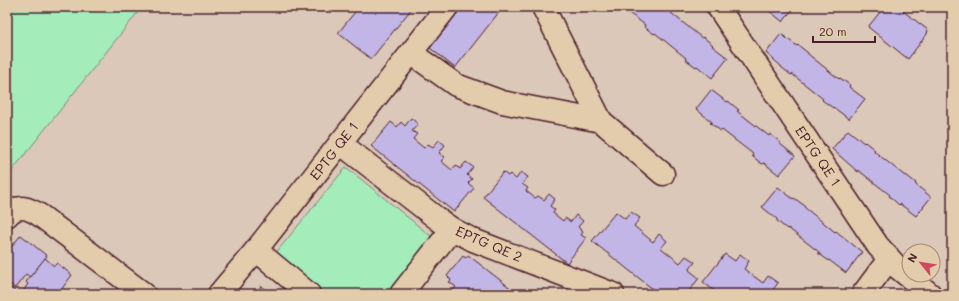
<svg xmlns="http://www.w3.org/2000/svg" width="959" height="301" viewBox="0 0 959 301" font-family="Mali,sans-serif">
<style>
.green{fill:#a4edbb;stroke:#778673}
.building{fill:#c2b6e7;stroke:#4a1f2b}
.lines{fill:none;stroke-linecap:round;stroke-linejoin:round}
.minor-casing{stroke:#4a1f2b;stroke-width:25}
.minor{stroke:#e3ccac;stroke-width:22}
.labels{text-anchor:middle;stroke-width:4;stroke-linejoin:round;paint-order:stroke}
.street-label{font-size:14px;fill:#4a1f2b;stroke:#e3ccac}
</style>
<rect width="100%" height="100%" fill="#dcc8b8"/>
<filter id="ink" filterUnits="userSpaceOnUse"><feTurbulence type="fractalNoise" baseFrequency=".025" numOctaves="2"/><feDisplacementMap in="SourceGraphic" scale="8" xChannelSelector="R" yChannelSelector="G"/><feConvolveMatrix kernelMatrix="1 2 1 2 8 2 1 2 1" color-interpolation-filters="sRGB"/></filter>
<g filter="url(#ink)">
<g class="green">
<polygon points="7,7 142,7 7,177"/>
<polygon points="346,167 433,238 387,294 325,294 275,254"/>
</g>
<g class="building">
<polygon points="359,7 413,7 371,59 338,33"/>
<polygon points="462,7 503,7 455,68 430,48"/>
<polygon points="634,7 665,7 672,12 671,13 702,38 703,37 713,45 712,46 728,58 712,78 697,66 696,67 685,59 686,58 655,33 654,34 644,27 645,25 629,13"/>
<polygon points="761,7 794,7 783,22 767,9 766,11"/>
<polygon points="884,7 906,7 903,11 928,30 927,34 908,59 868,27"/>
<polygon points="781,34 797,46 798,45 808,53 808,54 839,79 840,78 850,85 849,87 865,99 849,119 833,107 833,108 822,100 823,99 792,74 791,75 781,67 781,66 766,53"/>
<polygon points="711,90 727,102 728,101 739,110 737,111 769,136 770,134 780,142 779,143 795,156 779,175 764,163 762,164 752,156 753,154 722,130 721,131 710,123 712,122 696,109"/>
<polygon points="411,118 418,124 412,131 417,134 413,139 424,148 428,144 433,147 439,140 445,145 439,153 445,157 441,161 452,170 456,165 460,169 466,162 473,167 467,175 472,179 468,183 474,188 454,212 371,146 391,122 397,127 401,122 405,126"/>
<polygon points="848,130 864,143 865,142 875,150 874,151 905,176 906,175 916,183 915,184 931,197 916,216 900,204 899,205 889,196 890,195 858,170 858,172 832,149"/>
<polygon points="503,172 508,176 510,174 516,179 521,172 528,177 522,184 528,188 526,191 535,198 538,196 544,200 549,194 555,199 550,206 555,210 553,213 563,221 565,218 571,222 576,215 583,221 578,227 583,232 581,235 586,238 567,263 483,197"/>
<polygon points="778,187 793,199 794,198 805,206 804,207 835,232 836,231 862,252 846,273 829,260 829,261 818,253 819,252 788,228 787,229 777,221 777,219 762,207"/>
<polygon points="616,212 625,219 631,212 640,218 634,226 653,242 659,234 667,241 661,248 680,263 686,256 695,262 689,270 699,278 687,294 659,294 592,241"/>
<polygon points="21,235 47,256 30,277 26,274 15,288 7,282 7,252"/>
<polygon points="725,254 735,261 740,254 749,261 744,269 763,283 768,276 778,283 772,291 776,294 716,294 717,293 703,282"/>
<polygon points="468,255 518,294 465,294 462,292 460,294 450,294 456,287 449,282 451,280 447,276 463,256 466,258"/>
<polygon points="45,258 54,266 57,263 72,275 58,294 21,294 28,284 26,282"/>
<polygon points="7,285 17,293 16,294 7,294"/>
<polygon points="261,286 270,294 255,294"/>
</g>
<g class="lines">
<g class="minor-casing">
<g id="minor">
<polyline points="543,7 601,121 663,174"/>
<polyline points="718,7 878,246 898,268 930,294"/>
<polyline points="411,53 456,85 502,102 601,121"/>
<polyline points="340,143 439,220 452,229 473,240 613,294"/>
<path d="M7 216C18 203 29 208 41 216L144 294"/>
<polyline points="256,250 309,294"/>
<polyline points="219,294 256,250 447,7"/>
<polyline points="401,294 452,229"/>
<polyline points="863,294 889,259"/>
</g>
</g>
<use href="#minor" class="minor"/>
</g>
</g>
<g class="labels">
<g class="street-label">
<text transform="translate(334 151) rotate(-52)" y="5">EPTG QE 1</text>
<text transform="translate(818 156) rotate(56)" y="5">EPTG QE 1</text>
<text transform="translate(489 244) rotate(23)" y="5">EPTG QE 2</text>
</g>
</g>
<rect width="959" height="301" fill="none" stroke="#e3ccac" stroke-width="24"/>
<rect x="12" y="12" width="935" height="277" fill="none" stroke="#4a1f2b" stroke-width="1.5" filter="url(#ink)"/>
<g transform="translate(921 263) rotate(300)"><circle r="19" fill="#e3ccac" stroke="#a68778"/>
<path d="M0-3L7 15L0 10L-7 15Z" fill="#d1495b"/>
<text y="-6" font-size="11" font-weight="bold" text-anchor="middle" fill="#4a1f2b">N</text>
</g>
<path d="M813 36v6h62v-6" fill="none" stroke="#4a1f2b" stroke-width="2"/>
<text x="819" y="36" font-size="12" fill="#4a1f2b" stroke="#e3ccac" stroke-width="3" paint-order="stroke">20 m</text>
</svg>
